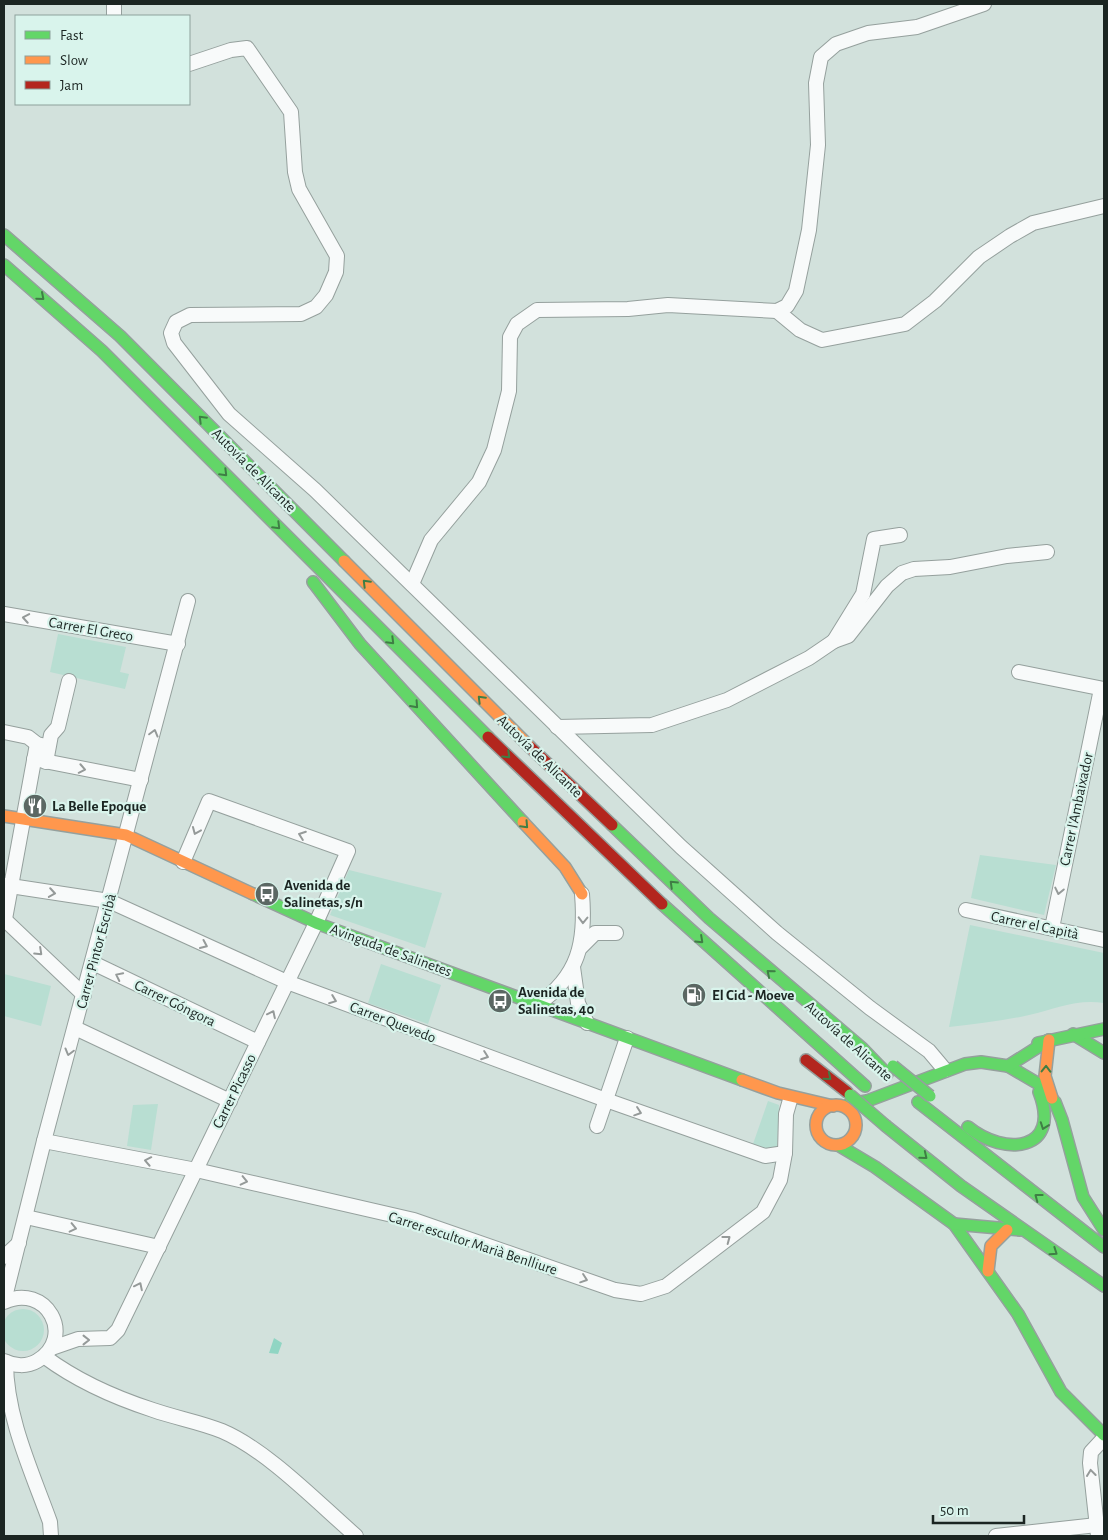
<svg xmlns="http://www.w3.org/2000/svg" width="1108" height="1540" viewBox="0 0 1108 1540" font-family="'Alegreya Sans',sans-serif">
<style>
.green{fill:#b8ded2}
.water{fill:#90d5c3}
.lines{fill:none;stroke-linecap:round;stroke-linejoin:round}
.street-casing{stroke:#95a09d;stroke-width:16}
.fast-casing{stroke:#95a09d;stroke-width:14}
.slow-casing{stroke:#95a09d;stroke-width:14}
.jam-casing{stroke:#95a09d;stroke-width:14}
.street{stroke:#f8fafa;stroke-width:14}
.fast{stroke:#63d668;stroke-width:11}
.slow{stroke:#ff974d;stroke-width:11}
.jam{stroke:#b3261e;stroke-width:11}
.fast-bridge-casing{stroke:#95a09d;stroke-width:14;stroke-linecap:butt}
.fast-bridge{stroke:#63d668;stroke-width:11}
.oneway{stroke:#3f7e45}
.oneway2{stroke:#959a99}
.labels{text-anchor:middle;stroke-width:4.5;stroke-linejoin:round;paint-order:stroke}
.street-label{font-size:15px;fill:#1b2522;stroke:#d9f4ec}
.poi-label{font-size:15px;font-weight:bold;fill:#1b2522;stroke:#d9f4ec;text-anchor:start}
</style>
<rect width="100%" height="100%" fill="#d2e1dc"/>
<g class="green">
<polygon points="58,634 126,647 120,672 129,674 125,689 50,672"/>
<polygon points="980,855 1056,865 1044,915 971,898"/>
<polygon points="349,870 442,893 425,948 330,915"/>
<path d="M970 925 1104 953V1003C1075 999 1057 1009 1029 1015 1003 1021 976 1024 949 1027Z"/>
<polygon points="381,964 441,985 428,1024 368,1003"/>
<polygon points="4,974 51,986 41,1026 4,1016"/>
<polygon points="768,1101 779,1105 777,1146 771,1150 753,1144"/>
<polygon points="158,1104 151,1150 127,1146 133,1105"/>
<circle cx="23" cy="1330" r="21"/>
</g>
<polygon class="water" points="274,1338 282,1343 278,1354 269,1353"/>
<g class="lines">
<g class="street-casing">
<g id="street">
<polyline points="114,16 114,4"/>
<polyline points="189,64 231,50 247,48 291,112 295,172 299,189 337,256 336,272 326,295 316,307 301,314 190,315 176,322 171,333 174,343 229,414 315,490 681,847 777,933 870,1008 929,1051 945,1070"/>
<polyline points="777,311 800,330 822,340 905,324 935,301 979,257 1010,236 1033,223 1104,206"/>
<polyline points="412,584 431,540 479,482 494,450 509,391 510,337 517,324 537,310 628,309 668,305 777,311 787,306 796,291 809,230 818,145 816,83 821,57 836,44 868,33 917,27 984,4"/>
<polyline points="4,614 178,644"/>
<polyline points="834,641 863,594 874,539 900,535"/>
<polyline points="1019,672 1104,689"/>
<polyline points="557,727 652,725 727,700 809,658 834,641 848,636 887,586 902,573 914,569 950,567 1007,556 1047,552"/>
<polyline points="4,732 28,737 37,744 46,746"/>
<polyline points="34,759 141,780"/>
<polyline points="46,762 51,735 58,727 69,681"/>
<polyline points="4,885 109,901 287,982 606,1100 765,1156 785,1153"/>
<polyline points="966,910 1104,940"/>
<polyline points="4,919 84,995"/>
<polyline points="5,919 37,744"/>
<polyline points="1052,928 1101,689"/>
<polyline points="581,947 595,933 616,933"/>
<polyline points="93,963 258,1042"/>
<polyline points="573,967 578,1003 587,1023"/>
<path d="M537 1005C579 976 586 942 582 894"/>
<polyline points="75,1028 230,1101"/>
<polyline points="597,1126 627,1038"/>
<polyline points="44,1141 196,1170 414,1220 615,1290 641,1294 666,1286 763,1212 780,1180 785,1153 786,1114 790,1100"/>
<polyline points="26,1217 159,1247"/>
<polyline points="4,1257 19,1243"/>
<polyline points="4,1301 44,1141 188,601"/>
<path d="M4 1302C46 1282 77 1337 37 1361 27 1367 14 1366 4 1361"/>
<polyline points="52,1348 78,1339 110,1338 118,1330 316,923 348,851 209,801 183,862"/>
<path d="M45 1357C76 1380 116 1398 153 1410 176 1418 200 1422 222 1431 267 1450 318 1503 356 1536"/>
<path d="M6 1362C6 1417 32 1472 50 1522L51 1536"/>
<polyline points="996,1536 1097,1525"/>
<polyline points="1098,1536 1090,1463 1091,1452 1104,1438"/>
</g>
</g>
<g class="fast-casing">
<g id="fast">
<polyline points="4,235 120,336 344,561"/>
<polyline points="4,265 102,351 488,737"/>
<polyline points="313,582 360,644 523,822"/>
<polyline points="612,825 709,918 862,1048 887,1074"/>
<polyline points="253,894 316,923 742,1080"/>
<polyline points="662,904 865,1086"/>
<polyline points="1073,1034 1104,1053"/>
<polyline points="1038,1043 1104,1029"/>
<polyline points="1008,1066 1037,1083 1055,1102 1062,1120 1083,1197 1104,1230"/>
<polyline points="918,1102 1104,1247"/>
<polyline points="849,1104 867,1101 965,1064 981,1062 1008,1066 1049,1040"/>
<polyline points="886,1126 961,1186 1104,1286"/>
<path d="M968 1127C1005 1157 1062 1151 1039 1092"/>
<polyline points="838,1145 875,1167 954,1224 1018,1314 1061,1392 1104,1435"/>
<polyline points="954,1224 1020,1230"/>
</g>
</g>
<g class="slow-casing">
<g id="slow">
<polyline points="344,561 530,747"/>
<polyline points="4,816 126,835 253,894"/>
<polyline points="523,822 565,867 582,894"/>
<polyline points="1049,1040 1045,1076 1052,1098"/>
<polyline points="742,1080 778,1093 833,1106"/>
<circle cx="836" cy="1125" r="20"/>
<polyline points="988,1271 991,1246 1007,1230"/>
</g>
</g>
<g class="jam-casing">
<g id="jam">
<polyline points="488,737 662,904"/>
<polyline points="530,747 612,825"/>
<polyline points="806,1060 847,1092"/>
</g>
</g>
<use href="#street" class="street"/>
<use href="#fast" class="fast"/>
<use href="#slow" class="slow"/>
<use href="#jam" class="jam"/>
<g class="fast-bridge-casing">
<g id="fast-bridge">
<polyline points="893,1066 930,1096"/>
<polyline points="850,1095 886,1126"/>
</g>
</g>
<use href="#fast-bridge" class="fast-bridge"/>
</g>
<defs><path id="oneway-chevron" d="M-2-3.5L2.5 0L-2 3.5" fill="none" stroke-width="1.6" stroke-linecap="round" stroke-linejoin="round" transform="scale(1.25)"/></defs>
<g class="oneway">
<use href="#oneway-chevron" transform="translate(41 297) rotate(41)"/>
<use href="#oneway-chevron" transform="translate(202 419) rotate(-135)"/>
<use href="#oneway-chevron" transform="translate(224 473) rotate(45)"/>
<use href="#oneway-chevron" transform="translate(277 526) rotate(45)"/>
<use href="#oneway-chevron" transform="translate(366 583) rotate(-135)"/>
<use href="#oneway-chevron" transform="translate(391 641) rotate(45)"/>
<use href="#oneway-chevron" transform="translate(481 699) rotate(-135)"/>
<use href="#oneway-chevron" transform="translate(415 705) rotate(48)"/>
<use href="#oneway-chevron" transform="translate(507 755) rotate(44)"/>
<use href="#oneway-chevron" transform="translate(525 825) rotate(47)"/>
<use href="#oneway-chevron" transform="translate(673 884) rotate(-136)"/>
<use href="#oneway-chevron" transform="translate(700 940) rotate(43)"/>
<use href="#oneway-chevron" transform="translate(770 973) rotate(-140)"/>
<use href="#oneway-chevron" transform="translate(1046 1069) rotate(-89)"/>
<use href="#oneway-chevron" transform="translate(828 1077) rotate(39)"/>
<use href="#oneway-chevron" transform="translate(1044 1126) rotate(110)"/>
<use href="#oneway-chevron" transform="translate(924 1156) rotate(39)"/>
<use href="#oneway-chevron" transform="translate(1038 1197) rotate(-143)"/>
<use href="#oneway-chevron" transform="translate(1054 1252) rotate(34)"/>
</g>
<g class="oneway2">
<use href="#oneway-chevron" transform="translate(26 618) rotate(-170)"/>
<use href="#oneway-chevron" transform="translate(154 733) rotate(-75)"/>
<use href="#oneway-chevron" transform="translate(82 769) rotate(11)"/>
<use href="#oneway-chevron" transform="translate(196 831) rotate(113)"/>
<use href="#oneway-chevron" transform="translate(302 835) rotate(-160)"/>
<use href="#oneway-chevron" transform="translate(1059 891) rotate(102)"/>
<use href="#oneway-chevron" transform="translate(52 893) rotate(9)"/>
<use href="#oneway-chevron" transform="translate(583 920) rotate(91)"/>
<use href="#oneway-chevron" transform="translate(204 945) rotate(24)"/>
<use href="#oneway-chevron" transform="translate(39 952) rotate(43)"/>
<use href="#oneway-chevron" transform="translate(119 976) rotate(-154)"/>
<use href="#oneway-chevron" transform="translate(333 1000) rotate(21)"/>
<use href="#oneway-chevron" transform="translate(272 1014) rotate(-64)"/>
<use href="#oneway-chevron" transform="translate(69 1052) rotate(105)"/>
<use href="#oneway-chevron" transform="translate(485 1056) rotate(20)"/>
<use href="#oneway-chevron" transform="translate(638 1112) rotate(19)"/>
<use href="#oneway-chevron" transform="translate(148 1161) rotate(-169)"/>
<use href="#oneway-chevron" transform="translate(244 1181) rotate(13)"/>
<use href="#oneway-chevron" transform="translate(73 1228) rotate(13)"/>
<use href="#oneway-chevron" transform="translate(727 1239) rotate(-37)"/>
<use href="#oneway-chevron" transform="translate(584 1279) rotate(19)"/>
<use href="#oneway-chevron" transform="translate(139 1286) rotate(-64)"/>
<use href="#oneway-chevron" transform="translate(86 1340)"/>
<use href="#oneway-chevron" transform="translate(1091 1473) rotate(-97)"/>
</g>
<defs>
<g id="restaurant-disc" transform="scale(1.25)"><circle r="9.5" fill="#5b6763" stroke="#d9f4ec"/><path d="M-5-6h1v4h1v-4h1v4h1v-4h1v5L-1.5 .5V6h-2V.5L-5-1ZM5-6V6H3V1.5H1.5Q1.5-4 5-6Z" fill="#fff"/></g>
<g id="bus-disc" transform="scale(1.25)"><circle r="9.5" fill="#5b6763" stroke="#d9f4ec"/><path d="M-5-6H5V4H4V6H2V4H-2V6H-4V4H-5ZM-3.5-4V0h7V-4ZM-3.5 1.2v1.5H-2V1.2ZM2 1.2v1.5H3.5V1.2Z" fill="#fff"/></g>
<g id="fuel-disc" transform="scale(1.25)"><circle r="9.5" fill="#5b6763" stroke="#d9f4ec"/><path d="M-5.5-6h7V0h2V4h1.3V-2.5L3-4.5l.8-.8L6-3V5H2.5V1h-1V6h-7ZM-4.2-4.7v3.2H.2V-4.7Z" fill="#fff"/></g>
</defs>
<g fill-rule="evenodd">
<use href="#restaurant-disc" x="35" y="806"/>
<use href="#bus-disc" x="267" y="894"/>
<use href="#fuel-disc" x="694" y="995"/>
<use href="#bus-disc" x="500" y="1001"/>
</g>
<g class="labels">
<g class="street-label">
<text transform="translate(254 470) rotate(45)" y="5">Autovía de Alicante</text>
<text transform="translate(91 629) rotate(10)" y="5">Carrer El Greco</text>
<text transform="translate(540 756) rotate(44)" y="5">Autovía de Alicante</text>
<text transform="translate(1076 809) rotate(-78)" y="5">Carrer l'Ambaixador</text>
<text transform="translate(1035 925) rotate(12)" y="5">Carrer el Capità</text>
<text transform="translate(391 950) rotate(20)" y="5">Avinguda de Salinetes</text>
<text transform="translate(96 951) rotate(-75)" y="5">Carrer Pintor Escribà</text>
<text transform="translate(175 1003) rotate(26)" y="5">Carrer Góngora</text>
<text transform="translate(393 1022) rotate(21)" y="5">Carrer Quevedo</text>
<text transform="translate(849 1041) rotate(42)" y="5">Autovía de Alicante</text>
<text transform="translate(234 1091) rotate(-64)" y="5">Carrer Picasso</text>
<text transform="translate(473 1243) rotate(18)" y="5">Carrer escultor Marià Benlliure</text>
</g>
<g class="poi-label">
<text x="52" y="811">La Belle Epoque</text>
<text x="284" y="890">Avenida de<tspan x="284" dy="17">Salinetas, s/n</tspan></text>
<text x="518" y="997">Avenida de<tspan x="518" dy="17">Salinetas, 40</tspan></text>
<text x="712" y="1000">El Cid - Moeve</text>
</g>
</g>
<rect width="1108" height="1540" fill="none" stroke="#1b2522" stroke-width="10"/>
<rect x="15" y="15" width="175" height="90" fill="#d9f4ec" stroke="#8da19b"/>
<rect x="25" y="31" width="25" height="8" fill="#63d668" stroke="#8da19b"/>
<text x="60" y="40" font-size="15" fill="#1b2522">Fast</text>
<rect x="25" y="56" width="25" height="8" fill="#ff974d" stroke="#8da19b"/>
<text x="60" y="65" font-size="15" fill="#1b2522">Slow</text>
<rect x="25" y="81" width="25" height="8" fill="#b3261e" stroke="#8da19b"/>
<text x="60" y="90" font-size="15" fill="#1b2522">Jam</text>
<path d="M933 1515v8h91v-8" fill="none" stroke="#1b2522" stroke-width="2.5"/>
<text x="940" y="1515" font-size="15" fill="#1b2522" stroke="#d9f4ec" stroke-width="4" paint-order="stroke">50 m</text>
</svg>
